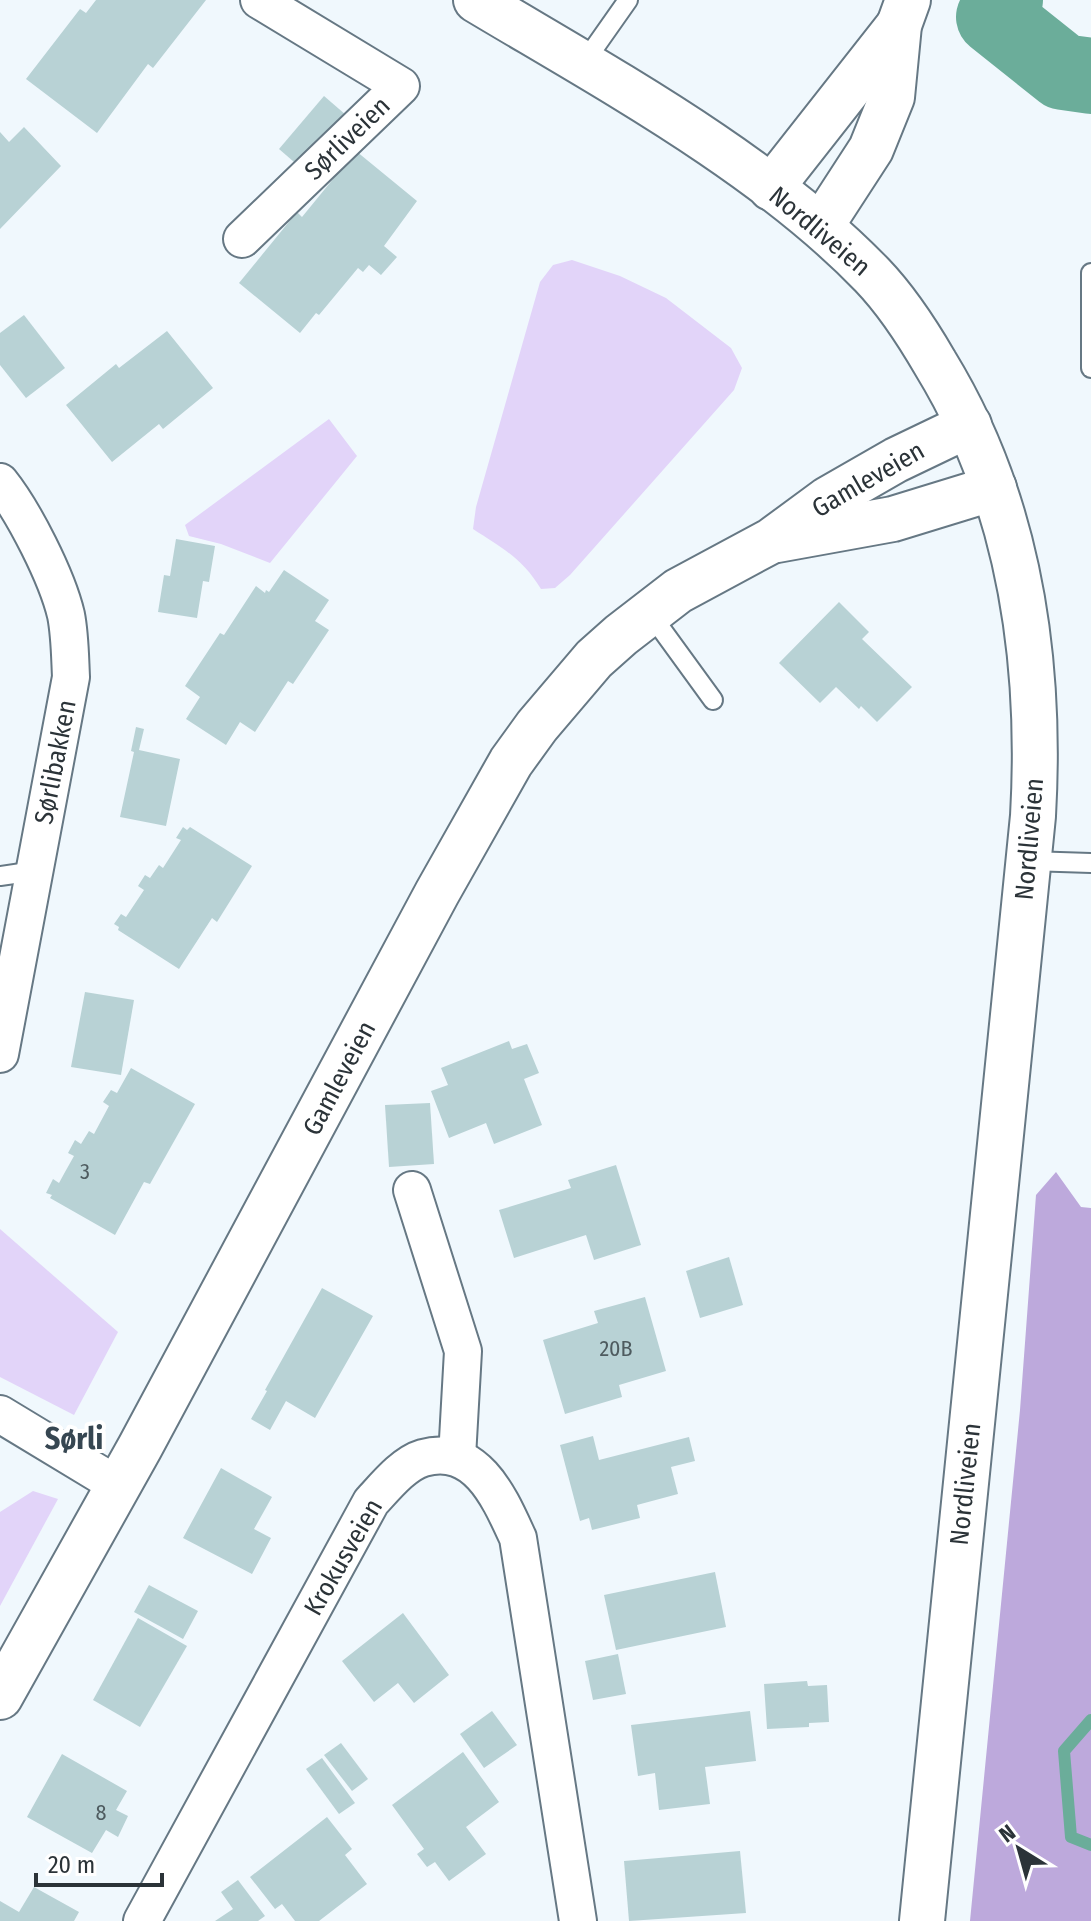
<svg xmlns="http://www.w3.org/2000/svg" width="1091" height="1921" viewBox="0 0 1091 1921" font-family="'Fira Sans Condensed',sans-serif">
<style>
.green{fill:#e2d4f9}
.forest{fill:#bda9dc}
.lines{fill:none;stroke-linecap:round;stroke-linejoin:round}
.stream{stroke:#6bad9a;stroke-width:12}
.river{stroke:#6bad9a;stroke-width:76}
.building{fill:#b8d2d5}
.service-casing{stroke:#667884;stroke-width:22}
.minor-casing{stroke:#667884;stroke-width:40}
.tertiary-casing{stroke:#667884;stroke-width:48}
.secondary-casing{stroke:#667884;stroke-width:48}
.service{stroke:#fff;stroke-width:18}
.minor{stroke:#fff;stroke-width:36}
.tertiary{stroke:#fff;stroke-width:44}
.secondary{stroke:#fff;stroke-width:44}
.labels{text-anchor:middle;stroke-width:8;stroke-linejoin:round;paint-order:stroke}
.number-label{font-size:22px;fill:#4e5b5f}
.street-label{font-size:26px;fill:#2b3338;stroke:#fff}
.quarter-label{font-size:30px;font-weight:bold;fill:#364651;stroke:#fff}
</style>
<rect width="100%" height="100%" fill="#f0f8fd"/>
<g class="green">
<path d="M572 260 620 276 666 298 731 348 742 368 734 390 570 575 555 588 541 589C522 558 502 548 473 529L476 507 540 282 553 265Z"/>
<polygon points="329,419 357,456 270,563 221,544 189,536 185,525"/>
<polygon points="0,1229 118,1332 74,1415 0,1377"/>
<polygon points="33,1491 58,1499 0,1606 0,1512"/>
</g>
<polygon class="forest" points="1056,1172 1081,1207 1091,1208 1091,1921 970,1921 1020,1410 1036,1195"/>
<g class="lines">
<polyline class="stream" points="1091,1720 1064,1751 1071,1837 1091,1845"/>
<polyline class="river" points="1005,0 994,17 1063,72 1091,76"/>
</g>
<g class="building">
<polygon points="96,0 206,0 153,68 148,64 97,133 26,79 80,9 86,13"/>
<polygon points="324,96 346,115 301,168 279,149"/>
<polygon points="24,127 61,166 0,229 0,132 9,142"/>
<polygon points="356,151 417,201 384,246 397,257 381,275 369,265 363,272 358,268 319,315 316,313 300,333 239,283 297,212 302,217"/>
<polygon points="24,315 65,368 26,398 0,365 0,333"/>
<polygon points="167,331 213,388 163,429 159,424 112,462 66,405 116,364 119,368"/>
<polygon points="176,539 215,546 209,582 203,581 197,618 158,612 164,575 170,576"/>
<polygon points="284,570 329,600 315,621 329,630 293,684 288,681 255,732 240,722 226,745 186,719 200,697 185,686 220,633 224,635 256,586 265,593 266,590 269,592"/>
<polygon points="839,602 869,632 862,639 912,687 877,722 861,706 859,709 836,687 820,703 779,663"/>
<polygon points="136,727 144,729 139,750 180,759 166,826 120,817 134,752 131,751"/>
<polygon points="183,827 187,830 190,827 252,866 217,922 212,918 179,969 118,930 119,927 114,924 121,914 126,917 144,890 138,886 145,875 150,878 159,865 163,868 181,840 176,838"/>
<polygon points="85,992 134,1000 121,1075 71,1067"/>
<polygon points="509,1041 512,1049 527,1044 539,1073 524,1079 542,1125 494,1144 486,1123 449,1138 431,1091 448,1085 441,1068"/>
<polygon points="131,1068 195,1104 150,1184 144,1182 115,1235 50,1198 52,1195 46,1193 53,1179 59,1183 65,1172 74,1156 68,1153 75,1140 81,1144 89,1131 94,1134 109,1106 103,1102 111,1090 117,1093"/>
<polygon points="430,1103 434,1164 389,1167 385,1105"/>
<polygon points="616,1165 641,1245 594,1260 586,1235 514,1258 499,1210 571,1188 568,1180"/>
<polygon points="729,1257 743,1305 700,1318 686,1271"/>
<polygon points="322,1288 373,1316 315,1418 286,1401 270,1430 251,1419 267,1391 265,1390"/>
<polygon points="645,1297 666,1371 619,1385 622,1397 565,1414 543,1340 598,1323 594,1311"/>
<polygon points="593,1436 599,1460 689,1437 695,1461 671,1467 678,1494 637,1505 640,1518 592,1530 589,1518 580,1521 560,1445"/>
<polygon points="221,1468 272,1497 254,1529 271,1538 252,1574 183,1538"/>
<polygon points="715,1572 726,1627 616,1650 604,1595"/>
<polygon points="149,1585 198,1611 183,1639 134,1612"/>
<polygon points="403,1613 449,1675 414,1703 398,1683 374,1702 342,1661"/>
<polygon points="138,1618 187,1646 140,1727 93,1700"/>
<polygon points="618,1654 626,1694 593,1700 585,1661"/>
<polygon points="807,1681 808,1686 827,1685 829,1722 809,1723 809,1727 767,1729 764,1684"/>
<polygon points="492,1711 517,1745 484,1768 460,1734"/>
<polygon points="750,1711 756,1761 705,1767 710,1804 659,1810 655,1773 638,1776 631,1725"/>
<polygon points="341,1743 368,1779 352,1791 324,1755"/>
<polygon points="463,1752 499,1802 466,1827 486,1854 449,1881 435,1862 427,1867 417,1854 424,1849 392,1805"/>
<polygon points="62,1754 127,1791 116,1810 128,1816 118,1837 106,1830 92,1853 27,1817"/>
<polygon points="322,1758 355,1803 339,1814 306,1769"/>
<polygon points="327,1817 352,1849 345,1855 367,1884 319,1921 295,1921 282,1904 275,1909 250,1877"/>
<polygon points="740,1851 746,1913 629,1921 624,1861"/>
<polygon points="238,1880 265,1916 258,1921 215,1921 233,1909 221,1892"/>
<polygon points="34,1887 79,1912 74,1921 0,1921 0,1901 19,1912"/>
</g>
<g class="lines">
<g class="service-casing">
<g id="service">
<polyline points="583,64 628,0"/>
<polyline points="1091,273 1091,368"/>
<polyline points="649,612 713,700"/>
<polyline points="1029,861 1091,863"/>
<polyline points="0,876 35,871"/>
</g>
</g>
<g class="minor-casing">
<g id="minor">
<polyline points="242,239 401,86 259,0"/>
<path d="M0 482C24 512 57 577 66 615 70 635 70 657 71 677L0 1054"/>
<polyline points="412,1190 463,1351 457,1457"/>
<polyline points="0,1414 119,1486"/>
<path d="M142 1921 371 1502C385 1487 403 1464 423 1458 477 1443 500 1499 518 1538L578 1921"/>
</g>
</g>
<g class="tertiary-casing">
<g id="tertiary">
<polyline points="777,540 893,519 994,488"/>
<polyline points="0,1697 140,1447 437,893 511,762 537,726 594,659 621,635 678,591 771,541 828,499 896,460 969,425"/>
</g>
</g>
<g class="secondary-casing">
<g id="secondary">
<path d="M476 0C608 79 765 164 872 275 897 301 917 332 935 363 1019 500 1042 658 1033 816L922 1921"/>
<polyline points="771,188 899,25"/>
<polyline points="821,226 871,149 892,97 899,25 908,0"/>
</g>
</g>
<use href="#service" class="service"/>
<use href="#minor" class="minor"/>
<use href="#tertiary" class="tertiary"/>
<use href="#secondary" class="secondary"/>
</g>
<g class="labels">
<g class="number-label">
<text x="85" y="1179">3</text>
<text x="616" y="1356">20B</text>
<text x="101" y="1820">8</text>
</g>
<g class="street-label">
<text transform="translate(347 138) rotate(-44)" y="9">Sørliveien</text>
<text transform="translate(820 231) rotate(40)" y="9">Nordliveien</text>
<text transform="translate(868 479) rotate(-30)" y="9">Gamleveien</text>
<text transform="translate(55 762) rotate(-79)" y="9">Sørlibakken</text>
<text transform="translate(1029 839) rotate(-85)" y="9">Nordliveien</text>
<text transform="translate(339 1078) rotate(-62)" y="9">Gamleveien</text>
<text transform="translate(965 1484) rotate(-84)" y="9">Nordliveien</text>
<text transform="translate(343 1557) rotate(-60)" y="9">Krokusveien</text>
</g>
<g class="quarter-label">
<text x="74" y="1449">Sørli</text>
</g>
</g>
<g transform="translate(1019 1849) rotate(323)" stroke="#ffffff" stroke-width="6" paint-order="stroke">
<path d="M0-6L14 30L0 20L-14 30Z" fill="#2b3338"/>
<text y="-12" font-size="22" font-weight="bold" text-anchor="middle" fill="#2b3338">N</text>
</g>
<path d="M36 1873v12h126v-12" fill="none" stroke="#2b3338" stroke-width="4"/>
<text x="48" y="1873" font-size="24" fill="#2b3338" stroke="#ffffff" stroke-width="6" paint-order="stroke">20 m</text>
</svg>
